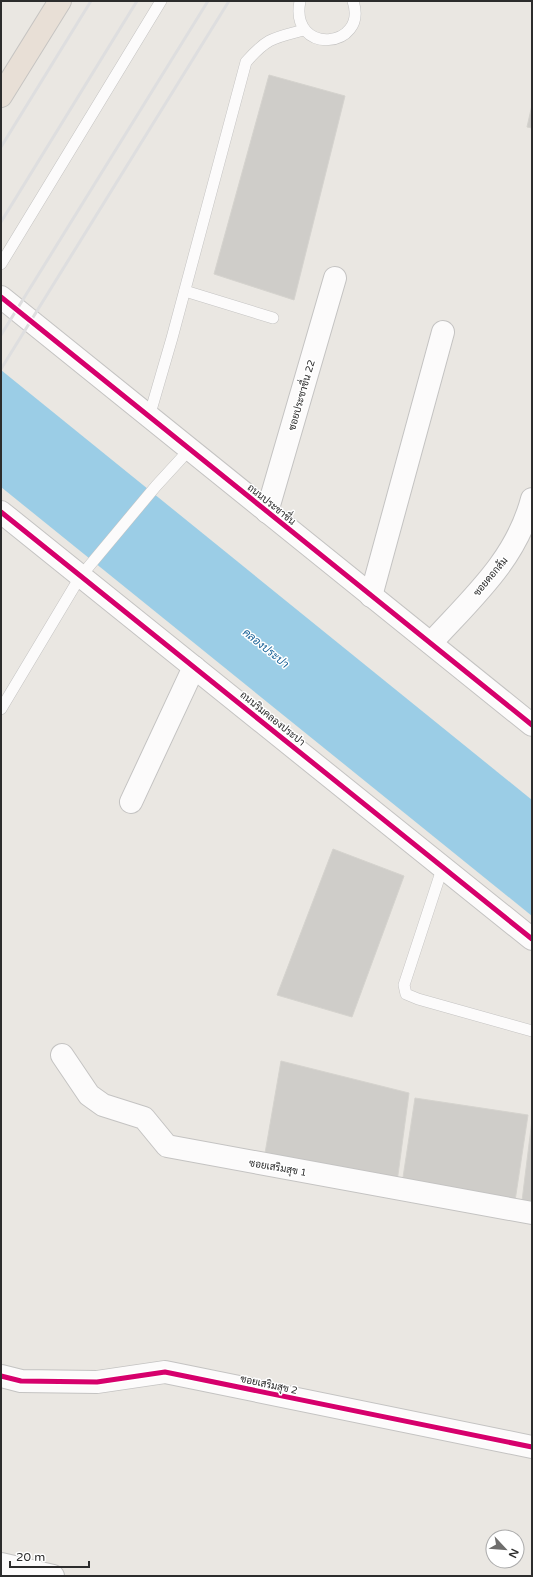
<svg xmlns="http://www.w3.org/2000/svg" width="533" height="1577" viewBox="0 0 533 1577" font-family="'Varela Round',Sarabun,sans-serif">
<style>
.water{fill:#9bcde6}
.building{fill:#cfcdc9;stroke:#d5d3ce}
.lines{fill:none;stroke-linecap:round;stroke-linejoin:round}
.lane-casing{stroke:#c4c3c2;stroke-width:12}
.street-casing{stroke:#c4c3c2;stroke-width:24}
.secondary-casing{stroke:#c4c3c2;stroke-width:24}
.highway-casing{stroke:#c6c4c2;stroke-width:24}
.lane{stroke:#fcfbfb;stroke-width:11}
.street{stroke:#fcfbfb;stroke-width:22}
.secondary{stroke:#fcfbfb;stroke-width:22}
.highway{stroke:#e8dfd6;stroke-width:22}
.rail{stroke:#dededf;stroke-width:3}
.cycleway-casing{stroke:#fff;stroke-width:8}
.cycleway{stroke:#d6006c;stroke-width:5}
.labels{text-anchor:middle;stroke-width:3;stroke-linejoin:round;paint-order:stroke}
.street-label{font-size:10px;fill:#2c2c2c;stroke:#fff}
.water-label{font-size:11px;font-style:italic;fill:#166096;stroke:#fff}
</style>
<rect width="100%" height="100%" fill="#eae7e2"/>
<polygon class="water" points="1,370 532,800 532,916 1,487"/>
<g class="building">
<polygon points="269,75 345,96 294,300 214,274"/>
<polygon points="532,105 532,128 527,127"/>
<polygon points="333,849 404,876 352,1017 277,995"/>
<polygon points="281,1061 409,1093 397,1182 264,1159"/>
<polygon points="415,1098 528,1115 515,1201 402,1184"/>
<polygon points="532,1120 532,1210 521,1209"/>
</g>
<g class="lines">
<g class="lane-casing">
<g id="lane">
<path d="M300 1C289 56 369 49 353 1"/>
<polyline points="1,264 161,1"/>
<polyline points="185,291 273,318"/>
<path d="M149 417 172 338 246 62C268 37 274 38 304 30"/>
<polyline points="1,709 80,577 156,486 189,450"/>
<polyline points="443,866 404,985 406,994 418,999 532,1031"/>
</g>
</g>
<g class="street-casing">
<g id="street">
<polyline points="1,512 532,939"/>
<polyline points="267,512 335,278"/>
<polyline points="371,596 443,332"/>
<path d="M431 643C472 598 516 560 532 499"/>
<polyline points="131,802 194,667"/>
<polyline points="62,1055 89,1095 103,1105 144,1118 167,1146 532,1213"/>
<polyline points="1,1376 21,1381 97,1382 165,1372 532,1447"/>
<polyline points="1,1564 53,1576"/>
</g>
</g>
<g class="secondary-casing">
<polyline id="secondary" points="1,297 532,725"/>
</g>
<g class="highway-casing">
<polyline id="highway" points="1,96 60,1"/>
</g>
<use href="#lane" class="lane"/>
<use href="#street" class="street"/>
<use href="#secondary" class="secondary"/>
<use href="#highway" class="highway"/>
<g class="rail">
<polyline points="1,147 91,1"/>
<polyline points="1,222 137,1"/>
<polyline points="1,335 208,1"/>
<polyline points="1,369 229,1"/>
</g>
<g class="cycleway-casing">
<g id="cycleway">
<polyline points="1,297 532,725"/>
<polyline points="1,512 532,939"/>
<polyline points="1,1376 21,1381 97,1382 165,1372 532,1447"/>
</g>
</g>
<use href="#cycleway" class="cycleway"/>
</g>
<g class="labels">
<g class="street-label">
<text transform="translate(301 395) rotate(-74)" y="4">ซอยประชาชื่น 22</text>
<text transform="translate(272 504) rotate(39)" y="4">ถนนประชาชื่น</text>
<text transform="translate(490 576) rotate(-50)" y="4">ซอยดอกส้ม</text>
<text transform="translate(273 718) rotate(39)" y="4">ถนนริมคลองประปา</text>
<text transform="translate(278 1167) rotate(10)" y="4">ซอยเสริมสุข 1</text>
<text transform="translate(269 1384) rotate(12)" y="4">ซอยเสริมสุข 2</text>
</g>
<g class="water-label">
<text transform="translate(266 648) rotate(39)" y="4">คลองประปา</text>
</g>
</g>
<rect width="533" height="1577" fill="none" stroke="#2c2c2c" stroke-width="4"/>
<g transform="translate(505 1549) rotate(116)"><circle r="19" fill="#ffffff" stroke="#ababab"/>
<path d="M0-3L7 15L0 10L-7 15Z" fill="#6e6d6c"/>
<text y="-6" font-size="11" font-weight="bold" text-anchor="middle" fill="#2c2c2c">N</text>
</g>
<path d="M10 1561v6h79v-6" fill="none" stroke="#2c2c2c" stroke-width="2"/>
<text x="16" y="1561" font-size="12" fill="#2c2c2c" stroke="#ffffff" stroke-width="3" paint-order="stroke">20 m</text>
</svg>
